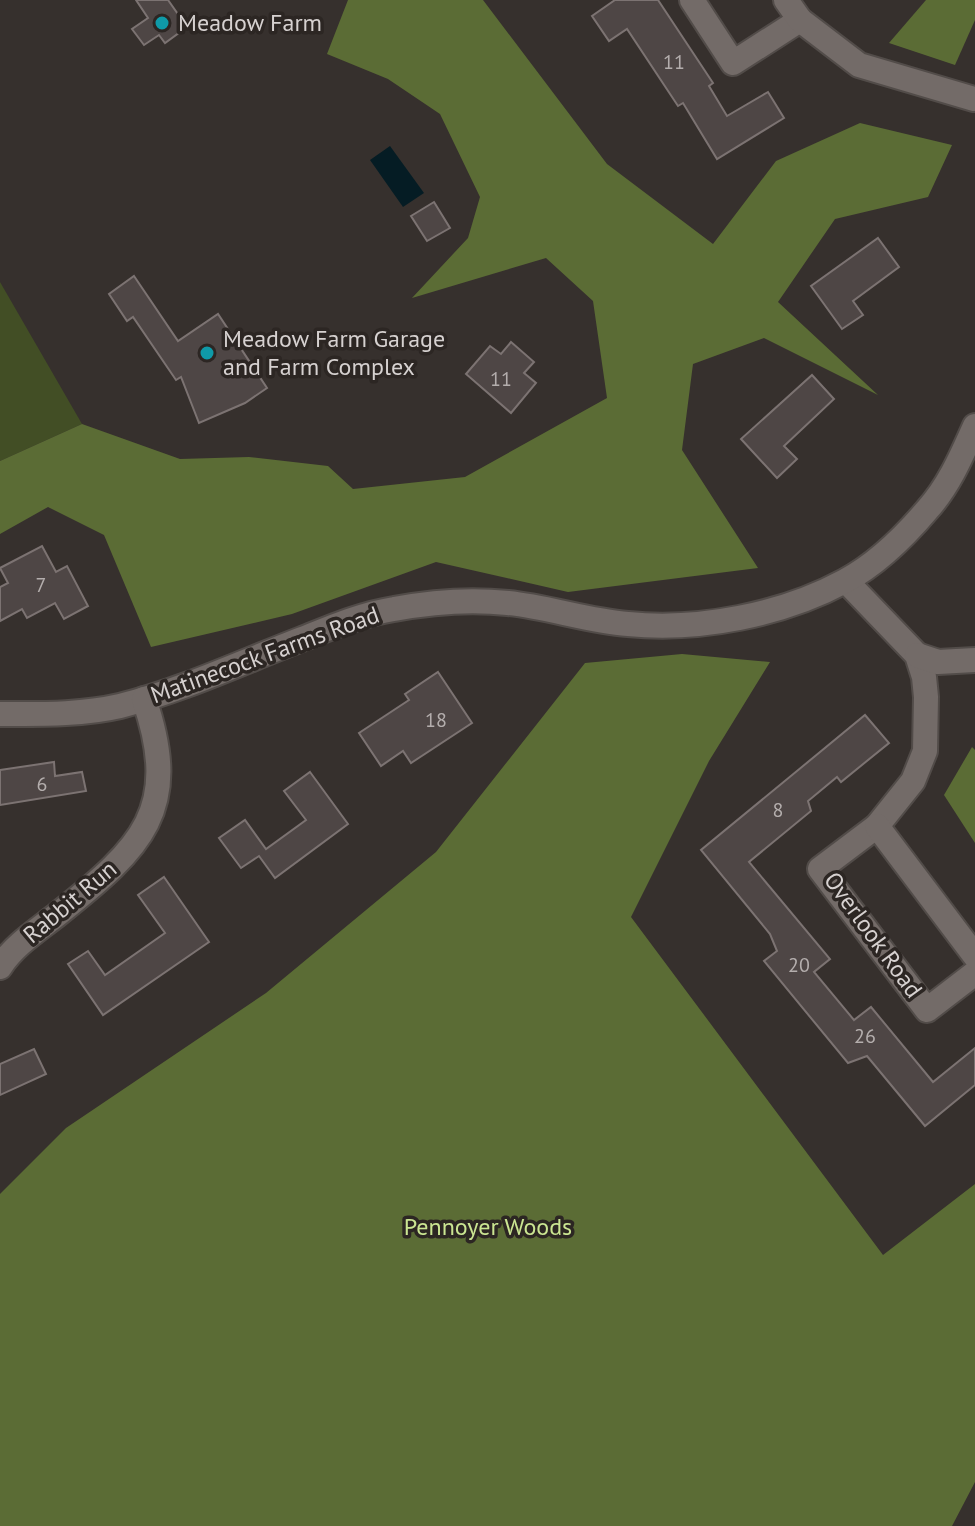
<svg xmlns="http://www.w3.org/2000/svg" width="975" height="1526" viewBox="0 0 975 1526" font-family="'PT Sans',sans-serif">
<style>
.green{fill:#424e25}
.forest{fill:#5b6c35}
.water{fill:#051c24}
.building{fill:#4e4645;stroke:#7c7372;stroke-width:2}
.lines{fill:none;stroke-linecap:round;stroke-linejoin:round}
.street-casing{stroke:#524c49;stroke-width:28}
.street{stroke:#736b68;stroke-width:24}
.culture-dot{fill:#0f9aa8;stroke:#2c2623;stroke-width:3}
.labels{text-anchor:middle;stroke-width:7;stroke-linejoin:round;paint-order:stroke}
.number-label{font-size:20px;fill:#b4aead}
.poi-label{font-size:24px;fill:#d6d1d0;stroke:#2c2623;text-anchor:start}
.street-label{font-size:24px;fill:#d6d1d0;stroke:#2c2623}
.park-label{font-size:24px;fill:#cbe692;stroke:#2c2623}
</style>
<rect width="100%" height="100%" fill="#36302d"/>
<polygon class="green" points="0,282 82,424 0,461"/>
<g class="forest">
<polygon points="348,0 483,0 607,164 713,244 776,161 860,123 952,145 928,197 835,219 778,302 878,395 764,338 693,364 682,450 758,568 568,592 436,562 292,614 151,647 104,535 48,507 0,534 0,461 82,424 180,459 249,457 328,466 353,489 465,477 607,398 593,301 546,258 412,298 468,238 480,197 440,114 388,79 327,54"/>
<polygon points="926,0 975,0 975,20 955,65 889,43"/>
<polygon points="682,654 770,662 709,761 631,917 883,1255 975,1184 975,1482 952,1526 0,1526 0,1194 66,1128 266,993 436,852 585,663"/>
<polygon points="972,747 975,750 975,843 944,795"/>
</g>
<polygon class="water" points="390,146 424,193 403,207 370,160"/>
<g class="building">
<polygon points="136,0 168,0 187,27 165,43 159,35 144,45 132,29 148,18"/>
<polygon points="615,0 658,0 713,83 709,86 727,116 768,92 784,118 717,159 683,103 678,106 627,29 609,41 592,16"/>
<polygon points="434,202 450,228 427,241 411,216"/>
<polygon points="878,238 899,267 853,301 863,315 842,329 811,286"/>
<polygon points="134,276 178,341 218,314 267,388 245,403 199,423 181,377 176,380 133,317 127,321 109,294"/>
<polygon points="511,342 534,362 524,373 536,383 511,413 466,374 490,346 501,354"/>
<polygon points="812,375 834,399 784,446 797,459 777,478 741,439"/>
<polygon points="42,546 56,572 67,566 88,606 64,619 55,603 27,618 22,609 0,621 0,587 8,583 0,568"/>
<polygon points="438,672 472,723 411,763 403,751 381,766 359,733 409,700 405,694"/>
<polygon points="865,715 889,743 841,782 837,777 808,801 811,811 749,862 830,959 814,972 854,1020 871,1007 933,1082 975,1048 975,1085 925,1126 867,1056 848,1063 764,961 777,951 770,934 701,850"/>
<polygon points="54,762 55,776 82,772 86,791 0,805 0,770"/>
<polygon points="310,772 348,824 275,878 259,856 241,868 219,838 245,820 266,849 306,820 284,791"/>
<polygon points="164,877 209,942 103,1015 68,964 88,951 105,975 165,933 138,895"/>
<polygon points="34,1049 46,1074 0,1095 0,1064"/>
</g>
<g class="lines">
<g class="street-casing">
<g id="street">
<polyline points="692,0 733,63 800,20"/>
<polyline points="786,0 800,20 859,65 974,99"/>
<polyline points="846,581 917,655 924,677 926,697 925,751 913,781 877,826 820,869 927,1010 975,973"/>
<polyline points="917,655 938,662 975,660"/>
<path d="M0 714C40 714 81 715 120 706 183 690 242 662 302 639 332 627 362 614 394 609 431 602 471 599 508 603 548 607 588 621 628 624 699 631 782 615 845 581 875 565 905 536 927 510 949 486 962 455 975 426"/>
<polyline points="877,826 975,956"/>
<path d="M0 967C14 945 38 930 58 914 142 847 182 810 144 699"/>
</g>
</g>
<use href="#street" class="street"/>
</g>
<g class="culture-dot">
<circle cx="162" cy="23" r="8"/>
<circle cx="207" cy="353" r="8"/>
</g>
<g class="labels">
<g class="number-label">
<text x="674" y="69">11</text>
<text x="501" y="386">11</text>
<text x="41" y="592">7</text>
<text x="436" y="727">18</text>
<text x="42" y="791">6</text>
<text x="778" y="817">8</text>
<text x="799" y="972">20</text>
<text x="865" y="1043">26</text>
</g>
<g class="poi-label">
<text x="178" y="31">Meadow Farm</text>
<text x="223" y="347">Meadow Farm Garage<tspan x="223" dy="28">and Farm Complex</tspan></text>
</g>
<g class="street-label">
<text transform="translate(265 655) rotate(-20)" y="8">Matinecock Farms Road</text>
<text transform="translate(70 902) rotate(-40)" y="8">Rabbit Run</text>
<text transform="translate(873 935) rotate(54)" y="8">Overlook Road</text>
</g>
<g class="park-label">
<text x="488" y="1235">Pennoyer Woods</text>
</g>
</g>
</svg>
